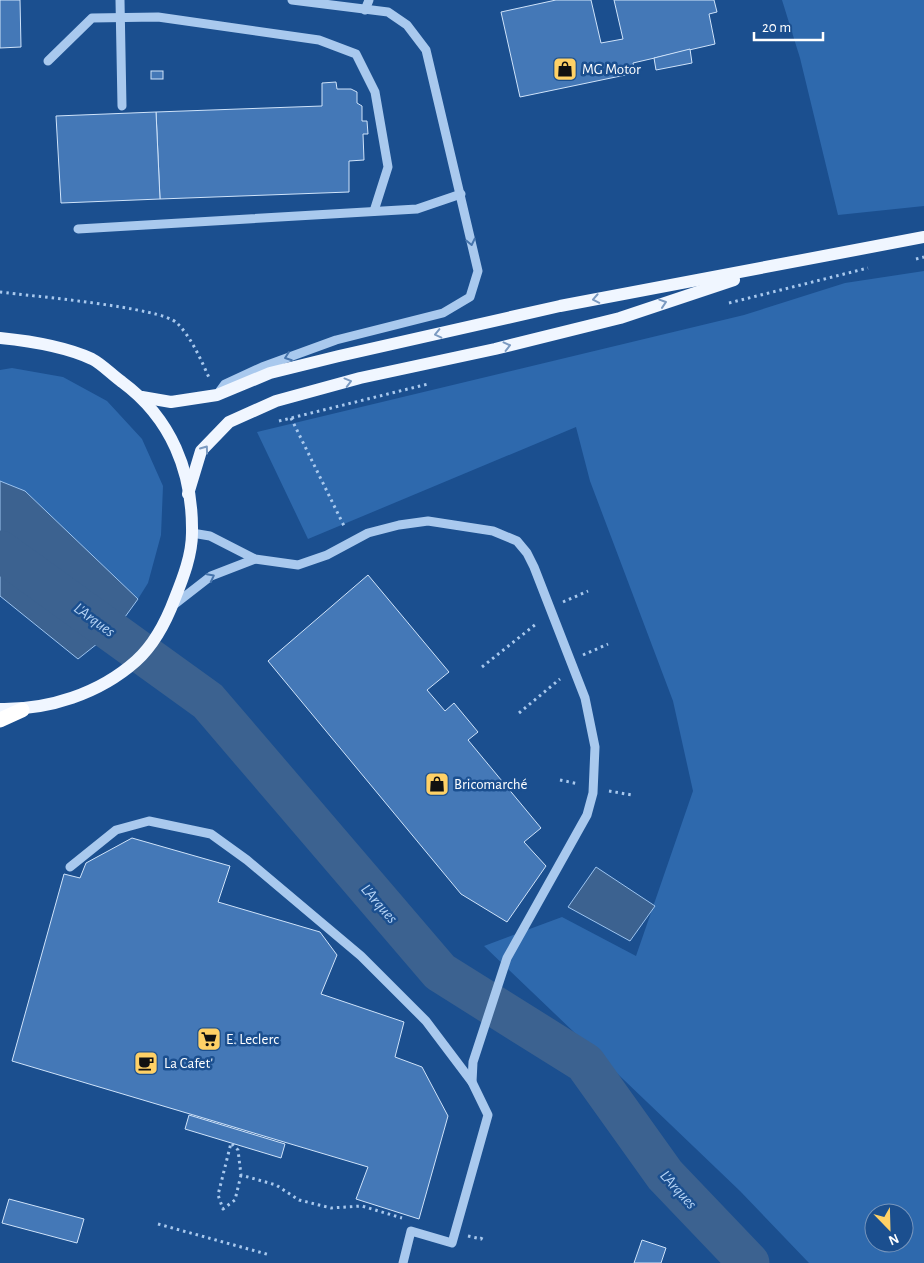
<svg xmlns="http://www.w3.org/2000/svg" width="924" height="1263" viewBox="0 0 924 1263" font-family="'Alegreya Sans',sans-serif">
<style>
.green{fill:#2e69ad;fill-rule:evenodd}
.water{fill:#3c6290;stroke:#9cc4f0}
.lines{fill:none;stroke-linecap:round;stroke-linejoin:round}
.river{stroke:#3c6290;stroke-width:41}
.building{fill:#4478b7;stroke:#cfe3fa}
.path{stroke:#a9c9ee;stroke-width:3;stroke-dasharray:2.5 4;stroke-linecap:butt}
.minor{stroke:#a9c9ee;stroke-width:9}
.major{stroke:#f0f6ff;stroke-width:12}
.highway{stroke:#fff;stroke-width:15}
.oneway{stroke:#4674ac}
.oneway2{stroke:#7b9ac1}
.labels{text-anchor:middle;stroke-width:5;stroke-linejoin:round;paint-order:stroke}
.poi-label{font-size:15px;fill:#fff;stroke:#1b4f8f;text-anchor:start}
.water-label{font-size:16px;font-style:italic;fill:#b5d3f5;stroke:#1b4f8f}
</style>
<rect width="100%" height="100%" fill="#1b4f8f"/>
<g class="green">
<polygon points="782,0 924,0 924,206 838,215 800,58"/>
<path d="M924 271V1263H809L740 1191 484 946 562 917 636 956 693 791 673 701 590 481 576 427 308 539 257 432 744 315 845 283ZM874 1213H904V1243H874Z"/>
<polygon points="12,368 63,377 107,401 142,439 163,486 161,535 148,583 138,599 25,491 0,481 0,370"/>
</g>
<g class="water">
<polygon points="0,481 25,491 138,599 117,628 78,659 0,596"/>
<polygon points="596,867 655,906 630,941 568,907"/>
</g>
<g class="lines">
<polyline class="river" points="0,551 208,701 440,972 585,1063 665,1175 749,1263"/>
</g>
<g class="building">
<polygon points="0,0 20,0 21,47 0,48"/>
<polygon points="556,0 591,0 601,43 623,39 614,0 714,0 717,12 709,14 715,44 633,63 635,73 520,97 501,12"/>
<polygon points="690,49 692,63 656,70 654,58"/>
<rect x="151" y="71" width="12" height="8"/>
<polygon points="336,82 337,89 351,89 357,92 357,103 362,106 362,121 367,121 368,134 363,134 364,160 349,161 349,192 160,199 156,112 322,106 322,83"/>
<polygon points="156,112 160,199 61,203 56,116"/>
<polygon points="368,575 449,672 427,690 445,711 454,703 478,732 468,740 541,828 524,842 546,866 507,922 461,894 268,661"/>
<polygon points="132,838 230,866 218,902 320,932 337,955 321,994 404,1022 395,1057 422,1067 448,1116 419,1219 356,1199 368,1167 12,1061 64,874 80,878 86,863"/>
<polygon points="189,1115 285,1144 281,1158 185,1129"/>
<polygon points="9,1199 84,1219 77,1243 2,1223"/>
<polygon points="642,1240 666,1248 661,1263 634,1263"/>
</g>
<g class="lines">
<g class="path">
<polyline points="916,259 924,257"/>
<path d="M0 292C30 296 161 307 177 323 192 338 202 362 210 380"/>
<polyline points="729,303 868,268"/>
<polyline points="291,418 345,528"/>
<polyline points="279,421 428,384"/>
<polyline points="563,602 588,591"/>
<polyline points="583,655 608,644"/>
<polyline points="482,667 536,624"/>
<polyline points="519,713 560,679"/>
<polyline points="560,780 579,784"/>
<polyline points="609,791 632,795"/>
<polyline points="241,1175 235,1200 223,1209 218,1195 231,1143 238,1150 241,1175 276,1185 299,1200 331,1208 362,1206 402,1218"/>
<polyline points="158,1224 270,1255"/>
<polyline points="468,1236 481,1239 482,1237"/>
</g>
<g class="minor">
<polyline points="120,0 122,106"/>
<polyline points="365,10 369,0"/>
<polyline points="48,61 92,18 158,17 319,40 356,54 375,92 388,167 374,211"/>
<polyline points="78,229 417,209 461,194"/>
<polyline points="217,395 225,384 262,367 336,340 443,313 470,297 478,271 426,50 407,25 388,12 292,0"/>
<polyline points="192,533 210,536 255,559 298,565 327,555 368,533 399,525 428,521 493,531 517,541 527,553 534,567 585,698 595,747 593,793 587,815 507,958 473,1062 472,1082 488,1115 452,1243 411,1231 403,1263"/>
<polyline points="175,604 211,576 255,559"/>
<polyline points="70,867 116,830 149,821 211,834 247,860 361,956 426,1021 472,1082"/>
</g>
<g class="major">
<path d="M0 338C30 341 64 346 92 359 102 364 112 375 122 382 171 418 193 472 192 533 192 555 183 578 175 598 166 622 155 644 136 661 99 694 48 710 0 709"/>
<polyline points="142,397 171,402 217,395 270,373 339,356 560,306 924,237"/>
<polyline points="188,494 201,451 229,422 276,401 360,378 495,349 620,318 734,280"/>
</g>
<polyline class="highway" points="0,720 22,710"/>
</g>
<defs><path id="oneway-chevron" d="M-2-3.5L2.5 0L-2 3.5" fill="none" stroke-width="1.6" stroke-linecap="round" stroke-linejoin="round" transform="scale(1.25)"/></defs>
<g class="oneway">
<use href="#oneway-chevron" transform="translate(471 242) rotate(78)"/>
<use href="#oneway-chevron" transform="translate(288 357) rotate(160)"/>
<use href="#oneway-chevron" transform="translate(211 577) rotate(-27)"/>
</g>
<g class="oneway2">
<use href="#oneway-chevron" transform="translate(596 299) rotate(169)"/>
<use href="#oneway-chevron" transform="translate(663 303) rotate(-18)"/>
<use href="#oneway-chevron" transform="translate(438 334) rotate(167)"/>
<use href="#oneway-chevron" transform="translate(507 346) rotate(-14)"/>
<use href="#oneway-chevron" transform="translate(348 382) rotate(-15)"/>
<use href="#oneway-chevron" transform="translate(205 449) rotate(-54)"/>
</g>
<defs>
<g id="shop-square" transform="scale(1.25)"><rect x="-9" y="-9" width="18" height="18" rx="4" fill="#ffd166" stroke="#1b4f8f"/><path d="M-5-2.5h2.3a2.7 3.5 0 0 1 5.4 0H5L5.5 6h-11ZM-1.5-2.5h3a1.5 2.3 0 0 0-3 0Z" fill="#111"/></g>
<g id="supermarket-square" transform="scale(1.25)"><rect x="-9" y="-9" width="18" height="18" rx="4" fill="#ffd166" stroke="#1b4f8f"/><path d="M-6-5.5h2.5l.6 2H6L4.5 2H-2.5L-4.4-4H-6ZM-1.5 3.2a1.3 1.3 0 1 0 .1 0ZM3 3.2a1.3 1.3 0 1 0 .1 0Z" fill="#111"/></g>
<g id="cafe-square" transform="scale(1.25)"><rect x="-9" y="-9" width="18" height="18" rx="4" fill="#ffd166" stroke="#1b4f8f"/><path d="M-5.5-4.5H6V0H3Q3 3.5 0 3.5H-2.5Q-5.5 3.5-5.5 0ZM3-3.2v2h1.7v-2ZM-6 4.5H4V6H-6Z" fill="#111"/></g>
</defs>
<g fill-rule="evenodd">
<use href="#shop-square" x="565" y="69"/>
<use href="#shop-square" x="437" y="784"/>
<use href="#supermarket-square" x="209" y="1039"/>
<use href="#cafe-square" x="146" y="1063"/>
</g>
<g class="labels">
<g class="poi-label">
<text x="582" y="74">MG Motor</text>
<text x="454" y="789">Bricomarché</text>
<text x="226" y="1044">E. Leclerc</text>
<text x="164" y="1068">La Cafet'</text>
</g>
<g class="water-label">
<text transform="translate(95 619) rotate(36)" y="6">L'Arques</text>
<text transform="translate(380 903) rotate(49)" y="6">L'Arques</text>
<text transform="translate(679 1189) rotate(48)" y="6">L'Arques</text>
</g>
</g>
<g transform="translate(889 1228) rotate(157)"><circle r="24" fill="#1b4f8f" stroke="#7695bc"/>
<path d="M0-4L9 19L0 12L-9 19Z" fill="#ffd166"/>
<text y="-8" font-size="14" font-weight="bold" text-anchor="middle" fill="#ffffff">N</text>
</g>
<path d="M754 32v8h69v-8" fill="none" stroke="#ffffff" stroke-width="2.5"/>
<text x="762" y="32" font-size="15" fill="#ffffff" stroke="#1b4f8f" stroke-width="4" paint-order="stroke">20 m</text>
</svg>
